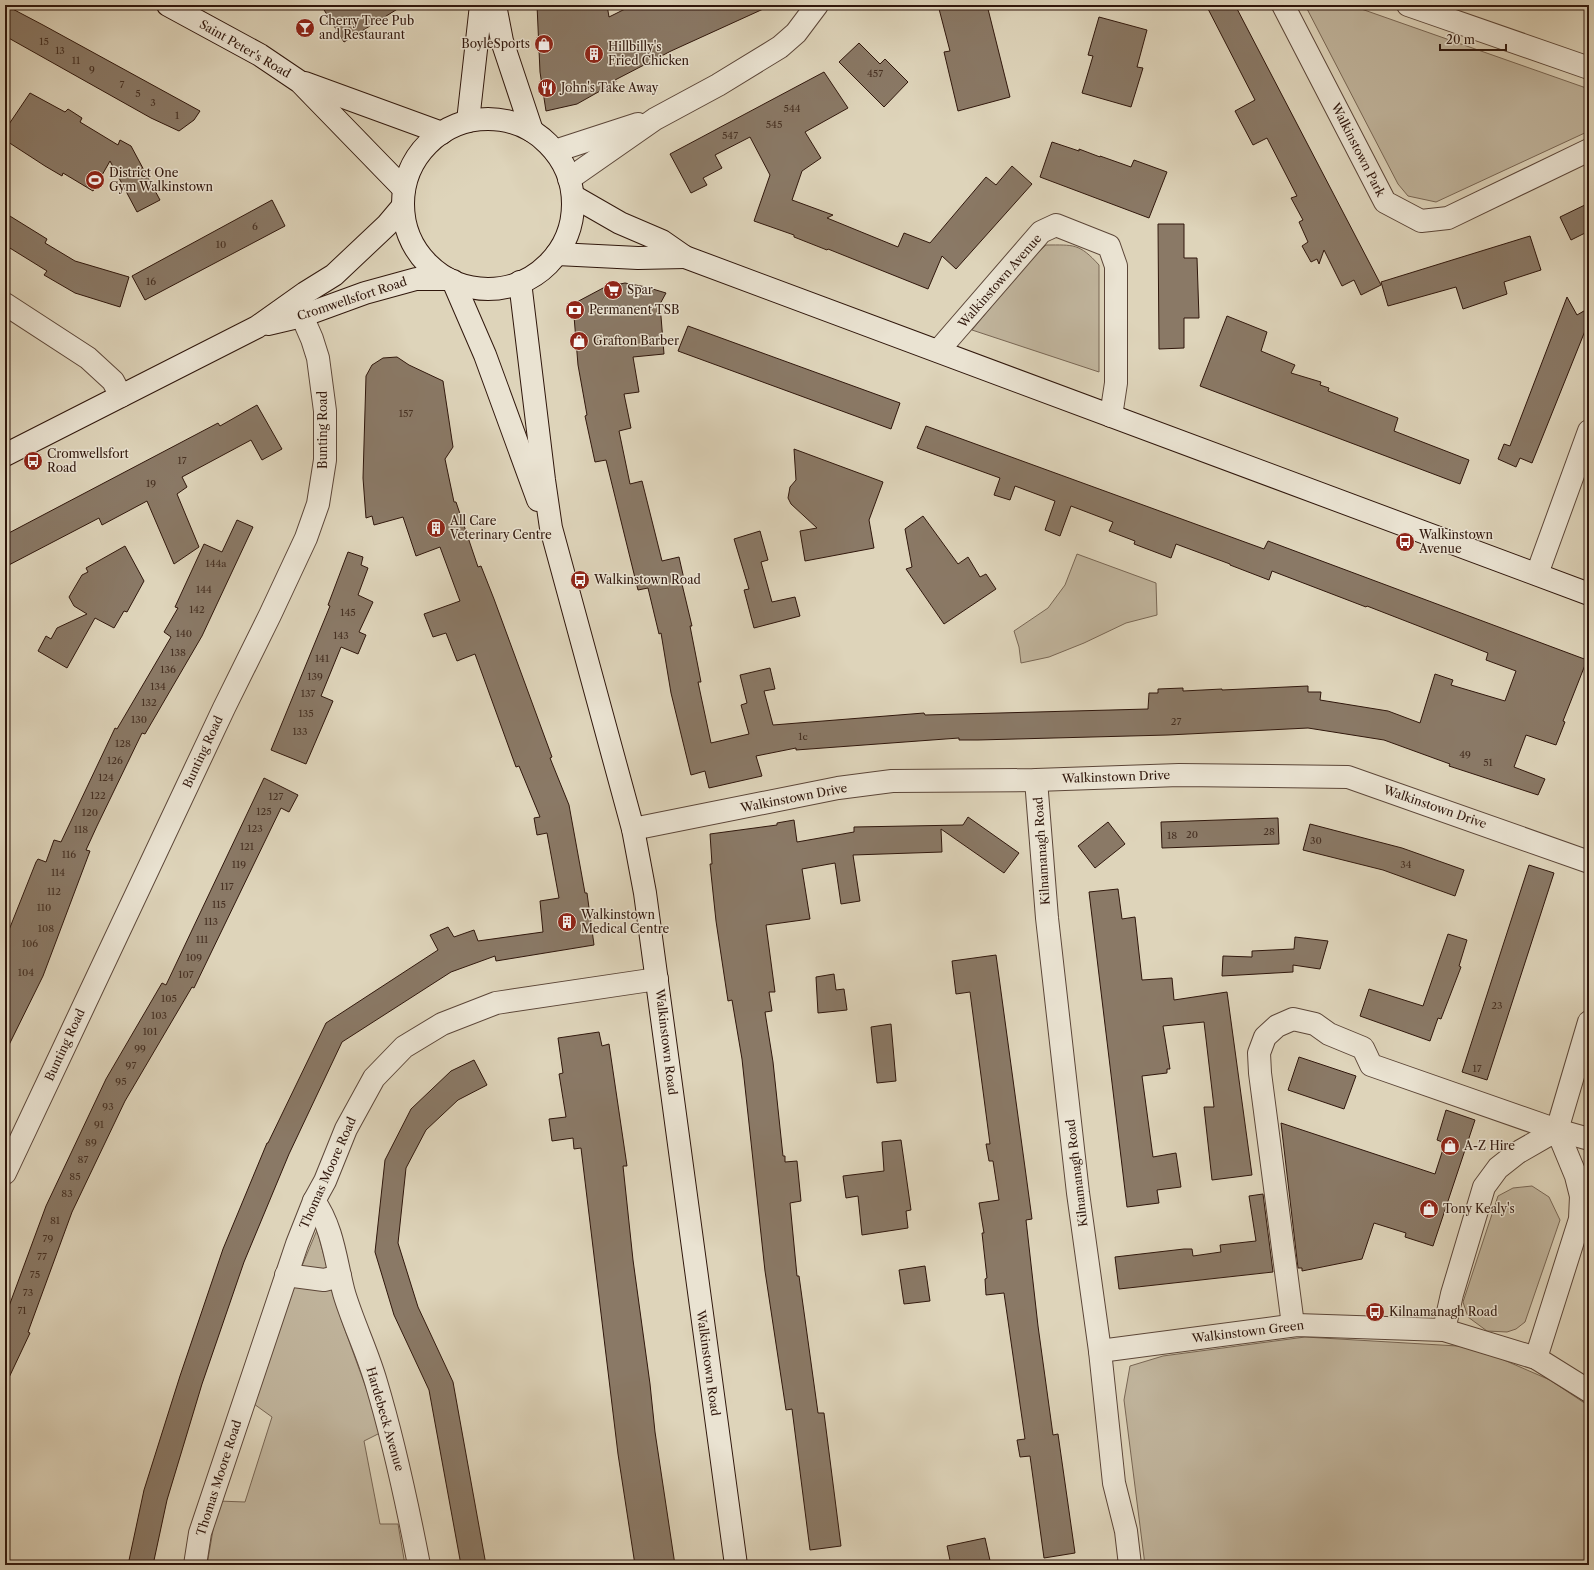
<svg xmlns="http://www.w3.org/2000/svg" width="1594" height="1570" viewBox="0 0 1594 1570" font-family="'Libre Caslon Text',serif">
<style>
.green{fill:#c0b49c;stroke:#786654}
.building{fill:#8a7966;stroke:#30170c}
.lines{fill:none;stroke-linecap:round;stroke-linejoin:round}
.minor-casing{stroke:#5c4638;stroke-width:24}
.tertiary-casing{stroke:#5c4638;stroke-width:24}
.secondary-casing{stroke:#30170c;stroke-width:24}
.minor{stroke:#eae3d2;stroke-width:22}
.tertiary{stroke:#eae3d2;stroke-width:22}
.secondary{stroke:#eae3d2;stroke-width:22}
.labels{text-anchor:middle;stroke-width:3;stroke-linejoin:round;paint-order:stroke}
.number-label{font-size:10px;fill:#463022}
.poi-label{font-size:12px;fill:#30170c;stroke:#eae3d2;text-anchor:start}
.street-label{font-size:12px;fill:#30170c;stroke:#eae3d2}
</style>
<rect width="100%" height="100%" fill="#ded4ba"/>
<filter id="stains"><feTurbulence type="fractalNoise" baseFrequency=".005" numOctaves="4"/><feColorMatrix values="0 0 0 0 .2 0 0 0 0 .09 0 0 0 0 .02 0 0 0 .5 -.17"/></filter>
<radialGradient id="worn" r=".72"><stop offset=".6" stop-color="#630" stop-opacity="0"/><stop offset="1" stop-color="#630" stop-opacity=".3"/></radialGradient>
<g class="green">
<polygon points="1305,5 1350,5 1589,89 1589,131 1436,202 1408,196 1398,184"/>
<path d="M1046 245C1074 245 1079 243 1099 265V372L972 330 1025 266Z"/>
<polygon points="1077,554 1156,583 1157,615 1126,623 1084,643 1049,657 1021,663 1019,647 1014,631 1048,608 1065,585"/>
<polygon points="1532,1186 1549,1197 1560,1220 1525,1322 1516,1329 1507,1332 1487,1331 1468,1317 1463,1302 1498,1196 1513,1188"/>
<polygon points="317,1230 341,1319 382,1432 364,1441 380,1524 398,1524 405,1565 207,1565 218,1501 245,1502 272,1417 254,1404 284,1309"/>
<polygon points="1305,1337 1474,1347 1550,1380 1589,1406 1589,1565 1145,1565 1124,1400 1130,1366 1163,1356"/>
</g>
<g class="building">
<polygon points="5,5 43,25 200,111 194,120 179,131 151,118 5,36"/>
<polygon points="321,5 404,5 344,42"/>
<polygon points="537,5 607,5 609,17 633,5 772,5 671,51 615,80 616,82 577,104 546,111 540,72"/>
<polygon points="938,5 987,5 1010,97 958,111 944,52 950,51"/>
<polygon points="1206,5 1235,5 1381,285 1361,295 1354,280 1342,286 1324,250 1319,264 1317,259 1311,262 1302,246 1308,242 1299,222 1303,220 1291,198 1297,196 1267,138 1253,145 1235,111 1255,100"/>
<polygon points="1099,17 1147,30 1137,67 1143,68 1131,107 1082,93 1093,56 1088,55"/>
<polygon points="859,43 880,64 885,59 908,82 884,107 839,62"/>
<polygon points="824,72 848,108 805,132 821,158 802,171 792,200 833,215 827,218 898,247 904,233 930,243 986,177 996,185 1012,166 1032,184 956,269 942,256 928,289 828,249 827,250 794,237 794,235 754,221 770,175 750,137 715,155 722,168 703,178 707,185 691,193 670,154"/>
<polygon points="30,93 65,112 68,109 82,118 80,122 118,145 120,140 131,146 160,200 137,212 110,161 93,191 63,173 62,176 45,166 5,140 5,130"/>
<polygon points="1052,142 1079,151 1079,149 1100,157 1100,156 1131,167 1134,160 1167,172 1149,218 1040,177"/>
<polygon points="272,200 285,226 145,300 132,276"/>
<polygon points="1589,203 1589,231 1571,240 1560,217"/>
<polygon points="5,213 47,239 45,243 75,261 129,277 120,307 75,293 44,275 47,271 5,245"/>
<polygon points="1158,224 1184,224 1184,258 1197,258 1199,318 1184,318 1184,348 1159,349"/>
<polygon points="1530,236 1541,270 1504,282 1507,294 1463,309 1456,287 1388,306 1381,282"/>
<polygon points="625,283 646,287 666,293 660,304 664,354 633,357 639,392 624,394 631,428 619,431 630,484 642,481 662,561 679,557 684,579 681,580 692,626 690,626 701,682 698,682 711,743 749,734 741,705 747,703 740,675 770,668 775,689 764,691 773,725 924,713 925,715 1148,709 1149,693 1158,693 1158,689 1183,688 1183,691 1222,689 1222,690 1308,686 1308,692 1321,692 1320,700 1388,711 1420,723 1435,674 1453,680 1451,685 1505,701 1516,671 1486,660 1488,653 1367,606 1366,607 1272,571 1269,580 1230,565 1230,564 1176,544 1171,558 1134,544 1135,541 1109,531 1113,522 1071,506 1060,536 1045,530 1055,501 1015,486 1010,500 994,495 1000,478 917,448 926,426 1264,549 1268,541 1587,660 1563,721 1565,722 1556,745 1526,735 1514,767 1545,779 1538,795 1449,766 1450,764 1384,740 1308,728 1168,735 978,740 959,740 959,738 796,750 796,748 756,756 762,776 709,788 705,771 691,775 671,693 661,633 659,634 648,588 638,590 606,460 595,462 585,416 587,415 578,365 573,304 605,287"/>
<polygon points="1567,297 1577,315 1589,308 1589,321 1532,463 1520,458 1516,467 1498,459 1504,444 1510,446"/>
<polygon points="1227,316 1267,332 1261,351 1295,365 1291,373 1321,382 1320,385 1329,388 1328,391 1398,418 1394,431 1469,460 1460,484 1200,386"/>
<polygon points="688,326 900,403 891,429 678,351"/>
<polygon points="397,357 409,365 443,381 453,447 445,459 454,502 456,502 478,567 481,566 494,599 552,757 550,758 569,805 585,893 587,893 594,945 496,961 495,956 451,972 342,1042 289,1154 244,1262 202,1384 167,1500 153,1565 128,1565 144,1490 180,1376 223,1249 267,1143 268,1143 326,1023 438,950 430,935 448,927 454,937 474,930 478,941 543,932 540,901 559,898 547,833 537,835 534,818 540,817 519,766 516,767 475,654 457,661 446,633 433,637 424,614 460,601 440,547 416,556 403,517 374,525 372,516 366,518 363,478 366,376 372,365 383,358"/>
<polygon points="257,405 282,449 262,460 251,440 182,477 187,487 177,494 199,547 174,564 147,501 102,525 99,518 5,567 5,535 218,423 220,426"/>
<polygon points="794,449 883,482 869,520 874,548 805,561 800,531 817,528 791,504 788,498 790,487 796,480"/>
<polygon points="923,516 958,564 968,557 980,577 986,574 996,589 944,624 906,569 912,567 905,529"/>
<polygon points="237,520 253,527 202,636 145,734 142,733 97,826 86,850 90,851 43,976 5,1053 5,940 36,862 38,859 46,862 54,840 61,842 115,728 117,729 171,637 164,632 178,608 175,607 204,544 222,552"/>
<polygon points="760,531 768,560 761,562 772,602 795,597 800,616 754,628 744,590 749,589 734,539"/>
<polygon points="125,546 144,581 127,612 124,611 114,628 95,618 67,668 38,651 46,636 51,639 57,628 87,614 74,606 69,597 82,575 88,572 86,568"/>
<polygon points="348,552 363,557 361,565 368,568 358,595 373,602 359,632 366,635 358,654 341,647 321,696 333,701 306,764 271,750 330,606 328,605"/>
<polygon points="264,778 298,795 289,812 281,808 194,988 192,987 125,1101 72,1212 28,1332 30,1333 5,1386 5,1317 46,1206 106,1079 162,983 166,985"/>
<polygon points="968,817 1019,853 1004,873 941,829 942,852 853,855 860,901 841,904 835,863 802,869 810,919 766,925 775,992 769,992 772,1011 765,1012 773,1062 783,1156 785,1156 785,1162 797,1161 801,1201 790,1203 797,1276 799,1276 818,1413 824,1413 841,1546 810,1550 792,1409 786,1410 765,1271 742,1059 732,1000 728,1001 716,921 710,864 712,864 710,834 777,825 777,823 794,820 797,842 854,832 854,827 963,825"/>
<polygon points="1278,818 1279,844 1162,848 1161,822"/>
<polygon points="1108,822 1125,844 1095,868 1078,846"/>
<polygon points="1310,824 1402,848 1464,870 1455,896 1383,870 1303,850"/>
<polygon points="1529,865 1554,873 1487,1080 1462,1072"/>
<polygon points="1118,889 1122,919 1135,917 1142,980 1172,978 1174,1000 1227,992 1252,1175 1212,1180 1204,1107 1214,1107 1204,1022 1163,1026 1170,1069 1167,1069 1167,1073 1142,1076 1153,1157 1176,1153 1181,1187 1157,1190 1159,1203 1127,1207 1089,892"/>
<polygon points="1448,934 1467,940 1459,966 1461,967 1441,1019 1438,1018 1430,1041 1360,1016 1369,989 1423,1006"/>
<polygon points="1295,937 1328,941 1320,969 1293,965 1293,972 1222,976 1223,956 1252,957 1252,951 1294,949"/>
<polygon points="996,955 1032,1219 1026,1220 1038,1326 1053,1435 1058,1434 1075,1553 1044,1558 1030,1456 1020,1457 1017,1440 1025,1439 1004,1293 986,1295 985,1279 987,1278 982,1233 984,1233 979,1203 999,1200 993,1161 989,1161 986,1144 990,1144 970,992 956,994 952,961"/>
<polygon points="834,974 836,990 844,989 847,1010 818,1013 816,977"/>
<polygon points="891,1024 896,1081 877,1083 871,1027"/>
<polygon points="599,1032 602,1046 609,1044 627,1166 623,1166 633,1260 650,1384 655,1432 675,1565 635,1565 618,1454 581,1148 574,1149 573,1138 552,1141 549,1119 566,1117 559,1074 563,1073 558,1038"/>
<polygon points="1299,1057 1356,1076 1344,1109 1288,1090"/>
<polygon points="474,1060 487,1085 458,1100 426,1130 406,1168 398,1243 418,1307 453,1382 486,1565 461,1565 429,1390 394,1315 375,1252 385,1160 411,1109 451,1071"/>
<polygon points="1446,1110 1475,1120 1433,1246 1405,1237 1406,1233 1374,1223 1362,1259 1302,1271 1302,1268 1298,1268 1281,1123 1435,1174 1445,1143 1437,1140"/>
<polygon points="901,1140 911,1210 906,1211 908,1228 862,1235 858,1196 846,1198 843,1176 884,1171 882,1142"/>
<polygon points="1263,1194 1273,1272 1119,1289 1115,1257 1184,1249 1192,1249 1193,1256 1221,1252 1220,1245 1256,1241 1249,1196"/>
<polygon points="925,1266 930,1301 904,1304 899,1270"/>
<polygon points="985,1538 991,1565 951,1565 947,1546"/>
</g>
<g class="lines">
<g class="minor-casing">
<g id="minor">
<polyline points="1283,5 1385,202 1421,221 1448,218 1589,150"/>
<polyline points="1408,5 1589,68"/>
<polyline points="5,304 88,358 113,381 121,396"/>
<polyline points="938,351 1041,232 1056,225 1109,246 1116,266 1116,383 1111,416"/>
<polyline points="1537,574 1589,431"/>
<polyline points="1036,780 1047,918 1078,1193 1100,1351 1114,1483 1126,1531 1130,1565"/>
<polyline points="633,829 838,788 892,781 1036,780 1179,775 1348,777 1589,862"/>
<polyline points="1557,1130 1589,1022"/>
<polyline points="5,1173 224,708 270,615 306,538 318,504 325,460 325,411 318,358 312,339 302,316"/>
<path d="M314 1201C333 1227 336 1263 344 1293 353 1323 367 1351 376 1382 394 1442 407 1503 419 1565"/>
<polyline points="286,1275 324,1280 340,1276"/>
<polyline points="1293,1325 1260,1073 1259,1053 1265,1037 1277,1026 1293,1019 1315,1024 1329,1034 1363,1048 1371,1065 1557,1130 1589,1139"/>
<polyline points="1444,1330 1452,1294 1484,1187 1498,1168 1517,1153 1557,1130 1576,1176 1581,1196 1580,1219 1536,1358"/>
<polyline points="1100,1351 1297,1325 1444,1330 1536,1358 1589,1391"/>
<polyline points="195,1565 200,1533 297,1244 314,1201 325,1181 346,1129 374,1078 404,1047 442,1024 496,1003 657,979"/>
</g>
</g>
<g class="tertiary-casing">
<g id="tertiary">
<polyline points="555,151 638,124"/>
<polyline points="569,179 655,119 718,85 780,47 796,33 817,5"/>
</g>
</g>
<g class="secondary-casing">
<g id="secondary">
<polyline points="168,5 260,55 300,82 404,189"/>
<polyline points="495,5 502,41 532,131"/>
<polyline points="305,83 442,133"/>
<circle cx="488" cy="204" r="85"/>
<polyline points="468,121 481,5"/>
<polyline points="573,196 620,223 662,241 685,257 1589,594"/>
<polyline points="557,254 638,258 685,257"/>
<polyline points="453,281 485,355 538,500"/>
<polyline points="520,282 544,480 551,528 633,829 645,893 736,1565"/>
<polyline points="268,324 302,316 365,293 416,279 448,279"/>
<polyline points="5,455 257,327 305,293 334,275 387,225 403,206"/>
</g>
</g>
<use href="#minor" class="minor"/>
<use href="#tertiary" class="tertiary"/>
<use href="#secondary" class="secondary"/>
</g>
<defs>
<g id="bar-disc" transform="scale(1)"><circle r="9.5" fill="#8f2418" stroke="#eae3d2"/><path d="M-6-5H6L.8 .8V4.5H3.5V6h-7V4.5H-.8V.8Z" fill="#fff"/></g>
<g id="shop-disc" transform="scale(1)"><circle r="9.5" fill="#8f2418" stroke="#eae3d2"/><path d="M-5-2.5h2.3a2.7 3.5 0 0 1 5.4 0H5L5.5 6h-11ZM-1.5-2.5h3a1.5 2.3 0 0 0-3 0Z" fill="#fff"/></g>
<g id="building-disc" transform="scale(1)"><circle r="9.5" fill="#8f2418" stroke="#eae3d2"/><path d="M-4-6H4V6H1V3H-1V6H-4ZM-2.5-4.3h1.7v1.8h-1.7ZM.8-4.3h1.7v1.8H.8ZM-2.5-1h1.7V.8h-1.7ZM.8-1h1.7V.8H.8Z" fill="#fff"/></g>
<g id="restaurant-disc" transform="scale(1)"><circle r="9.5" fill="#8f2418" stroke="#eae3d2"/><path d="M-5-6h1v4h1v-4h1v4h1v-4h1v5L-1.5 .5V6h-2V.5L-5-1ZM5-6V6H3V1.5H1.5Q1.5-4 5-6Z" fill="#fff"/></g>
<g id="stadium-disc" transform="scale(1)"><circle r="9.5" fill="#8f2418" stroke="#eae3d2"/><path d="M0-5a6.5 5 0 1 0 0 10a6.5 5 0 1 0 0-10ZM-3.5-1.8h7v3.6h-7Z" fill="#fff"/></g>
<g id="supermarket-disc" transform="scale(1)"><circle r="9.5" fill="#8f2418" stroke="#eae3d2"/><path d="M-6-5.5h2.5l.6 2H6L4.5 2H-2.5L-4.4-4H-6ZM-1.5 3.2a1.3 1.3 0 1 0 .1 0ZM3 3.2a1.3 1.3 0 1 0 .1 0Z" fill="#fff"/></g>
<g id="bank-disc" transform="scale(1)"><circle r="9.5" fill="#8f2418" stroke="#eae3d2"/><path d="M-6-4H6V4H-6ZM0-2.3a2.3 2.3 0 1 0 0 4.6a2.3 2.3 0 1 0 0-4.6Z" fill="#fff"/></g>
<g id="bus-disc" transform="scale(1)"><circle r="9.5" fill="#8f2418" stroke="#eae3d2"/><path d="M-5-6H5V4H4V6H2V4H-2V6H-4V4H-5ZM-3.5-4V0h7V-4ZM-3.5 1.2v1.5H-2V1.2ZM2 1.2v1.5H3.5V1.2Z" fill="#fff"/></g>
</defs>
<g fill-rule="evenodd">
<use href="#bar-disc" x="305" y="28"/>
<use href="#shop-disc" x="544" y="44"/>
<use href="#building-disc" x="594" y="54"/>
<use href="#restaurant-disc" x="547" y="88"/>
<use href="#stadium-disc" x="95" y="180"/>
<use href="#supermarket-disc" x="613" y="290"/>
<use href="#bank-disc" x="575" y="310"/>
<use href="#shop-disc" x="579" y="341"/>
<use href="#bus-disc" x="33" y="461"/>
<use href="#building-disc" x="436" y="528"/>
<use href="#bus-disc" x="1405" y="542"/>
<use href="#bus-disc" x="580" y="580"/>
<use href="#building-disc" x="567" y="922"/>
<use href="#shop-disc" x="1450" y="1146"/>
<use href="#shop-disc" x="1429" y="1209"/>
<use href="#bus-disc" x="1375" y="1312"/>
</g>
<g class="labels">
<g class="number-label">
<text x="44" y="45">15</text>
<text x="60" y="54">13</text>
<text x="76" y="64">11</text>
<text x="92" y="73">9</text>
<text x="875" y="77">457</text>
<text x="122" y="88">7</text>
<text x="138" y="97">5</text>
<text x="153" y="106">3</text>
<text x="792" y="112">544</text>
<text x="177" y="119">1</text>
<text x="774" y="128">545</text>
<text x="730" y="139">547</text>
<text x="255" y="230">6</text>
<text x="221" y="248">10</text>
<text x="151" y="285">16</text>
<text x="406" y="417">157</text>
<text x="182" y="464">17</text>
<text x="151" y="487">19</text>
<text x="216" y="567">144a</text>
<text x="204" y="593">144</text>
<text x="197" y="613">142</text>
<text x="348" y="616">145</text>
<text x="184" y="637">140</text>
<text x="341" y="639">143</text>
<text x="178" y="656">138</text>
<text x="322" y="662">141</text>
<text x="168" y="673">136</text>
<text x="315" y="680">139</text>
<text x="158" y="690">134</text>
<text x="308" y="697">137</text>
<text x="149" y="706">132</text>
<text x="306" y="717">135</text>
<text x="139" y="723">130</text>
<text x="1176" y="725">27</text>
<text x="300" y="735">133</text>
<text x="803" y="740">1c</text>
<text x="123" y="747">128</text>
<text x="1465" y="758">49</text>
<text x="115" y="764">126</text>
<text x="1488" y="766">51</text>
<text x="106" y="781">124</text>
<text x="98" y="799">122</text>
<text x="276" y="800">127</text>
<text x="264" y="815">125</text>
<text x="90" y="816">120</text>
<text x="255" y="832">123</text>
<text x="81" y="833">118</text>
<text x="1269" y="835">28</text>
<text x="1192" y="838">20</text>
<text x="1172" y="839">18</text>
<text x="1316" y="844">30</text>
<text x="247" y="850">121</text>
<text x="69" y="858">116</text>
<text x="239" y="868">119</text>
<text x="1406" y="868">34</text>
<text x="58" y="876">114</text>
<text x="227" y="890">117</text>
<text x="54" y="895">112</text>
<text x="219" y="908">115</text>
<text x="44" y="911">110</text>
<text x="211" y="925">113</text>
<text x="46" y="932">108</text>
<text x="202" y="943">111</text>
<text x="30" y="947">106</text>
<text x="194" y="961">109</text>
<text x="26" y="976">104</text>
<text x="186" y="978">107</text>
<text x="169" y="1002">105</text>
<text x="1497" y="1009">23</text>
<text x="159" y="1019">103</text>
<text x="150" y="1035">101</text>
<text x="140" y="1052">99</text>
<text x="131" y="1069">97</text>
<text x="1477" y="1072">17</text>
<text x="121" y="1085">95</text>
<text x="108" y="1110">93</text>
<text x="99" y="1128">91</text>
<text x="91" y="1146">89</text>
<text x="83" y="1163">87</text>
<text x="75" y="1180">85</text>
<text x="67" y="1197">83</text>
<text x="55" y="1224">81</text>
<text x="48" y="1242">79</text>
<text x="42" y="1260">77</text>
<text x="35" y="1278">75</text>
<text x="28" y="1296">73</text>
<text x="22" y="1314">71</text>
</g>
<g class="poi-label">
<text x="319" y="25">Cherry Tree Pub<tspan x="319" dy="14">and Restaurant</tspan></text>
<text x="530" y="48" text-anchor="end">BoyleSports</text>
<text x="608" y="51">Hillbilly's<tspan x="608" dy="14">Fried Chicken</tspan></text>
<text x="561" y="92">John's Take Away</text>
<text x="109" y="177">District One<tspan x="109" dy="14">Gym Walkinstown</tspan></text>
<text x="627" y="294">Spar</text>
<text x="589" y="314">Permanent TSB</text>
<text x="593" y="345">Grafton Barber</text>
<text x="47" y="458">Cromwellsfort<tspan x="47" dy="14">Road</tspan></text>
<text x="450" y="525">All Care<tspan x="450" dy="14">Veterinary Centre</tspan></text>
<text x="1419" y="539">Walkinstown<tspan x="1419" dy="14">Avenue</tspan></text>
<text x="594" y="584">Walkinstown Road</text>
<text x="581" y="919">Walkinstown<tspan x="581" dy="14">Medical Centre</tspan></text>
<text x="1464" y="1150">A-Z Hire</text>
<text x="1443" y="1213">Tony Kealy's</text>
<text x="1389" y="1316">Kilnamanagh Road</text>
</g>
<g class="street-label">
<text transform="translate(245 49) rotate(30)" y="4">Saint Peter's Road</text>
<text transform="translate(1358 150) rotate(63)" y="4">Walkinstown Park</text>
<text transform="translate(1000 281) rotate(-49)" y="4">Walkinstown Avenue</text>
<text transform="translate(352 299) rotate(-18)" y="4">Cromwellsfort Road</text>
<text transform="translate(323 430) rotate(-90)" y="4">Bunting Road</text>
<text transform="translate(203 752) rotate(-65)" y="4">Bunting Road</text>
<text transform="translate(1116 777) rotate(-2)" y="4">Walkinstown Drive</text>
<text transform="translate(794 798) rotate(-11)" y="4">Walkinstown Drive</text>
<text transform="translate(1435 807) rotate(19)" y="4">Walkinstown Drive</text>
<text transform="translate(1042 851) rotate(-94)" y="4">Kilnamanagh Road</text>
<text transform="translate(666 1042) rotate(83)" y="4">Walkinstown Road</text>
<text transform="translate(65 1045) rotate(-65)" y="4">Bunting Road</text>
<text transform="translate(328 1173) rotate(-66)" y="4">Thomas Moore Road</text>
<text transform="translate(1077 1173) rotate(-97)" y="4">Kilnamanagh Road</text>
<text transform="translate(1248 1332) rotate(-7)" y="4">Walkinstown Green</text>
<text transform="translate(708 1363) rotate(82)" y="4">Walkinstown Road</text>
<text transform="translate(385 1419) rotate(74)" y="4">Hardebeck Avenue</text>
<text transform="translate(219 1478) rotate(-72)" y="4">Thomas Moore Road</text>
</g>
</g>
<rect width="1594" height="1570" fill="none" stroke="#ded4ba" stroke-width="20"/>
<rect x="6" y="6" width="1582" height="1558" fill="none" stroke="#30170c" stroke-width="2"/>
<rect x="10" y="10" width="1574" height="1550" fill="none" stroke="#30170c"/>
<path d="M1440 44v6h66v-6" fill="none" stroke="#30170c" stroke-width="2"/>
<text x="1446" y="44" font-size="12" fill="#30170c" stroke="#eae3d2" stroke-width="3" paint-order="stroke">20 m</text>
<rect width="100%" height="100%" filter="url(#stains)"/>
<rect width="100%" height="100%" fill="url(#worn)"/>
</svg>
